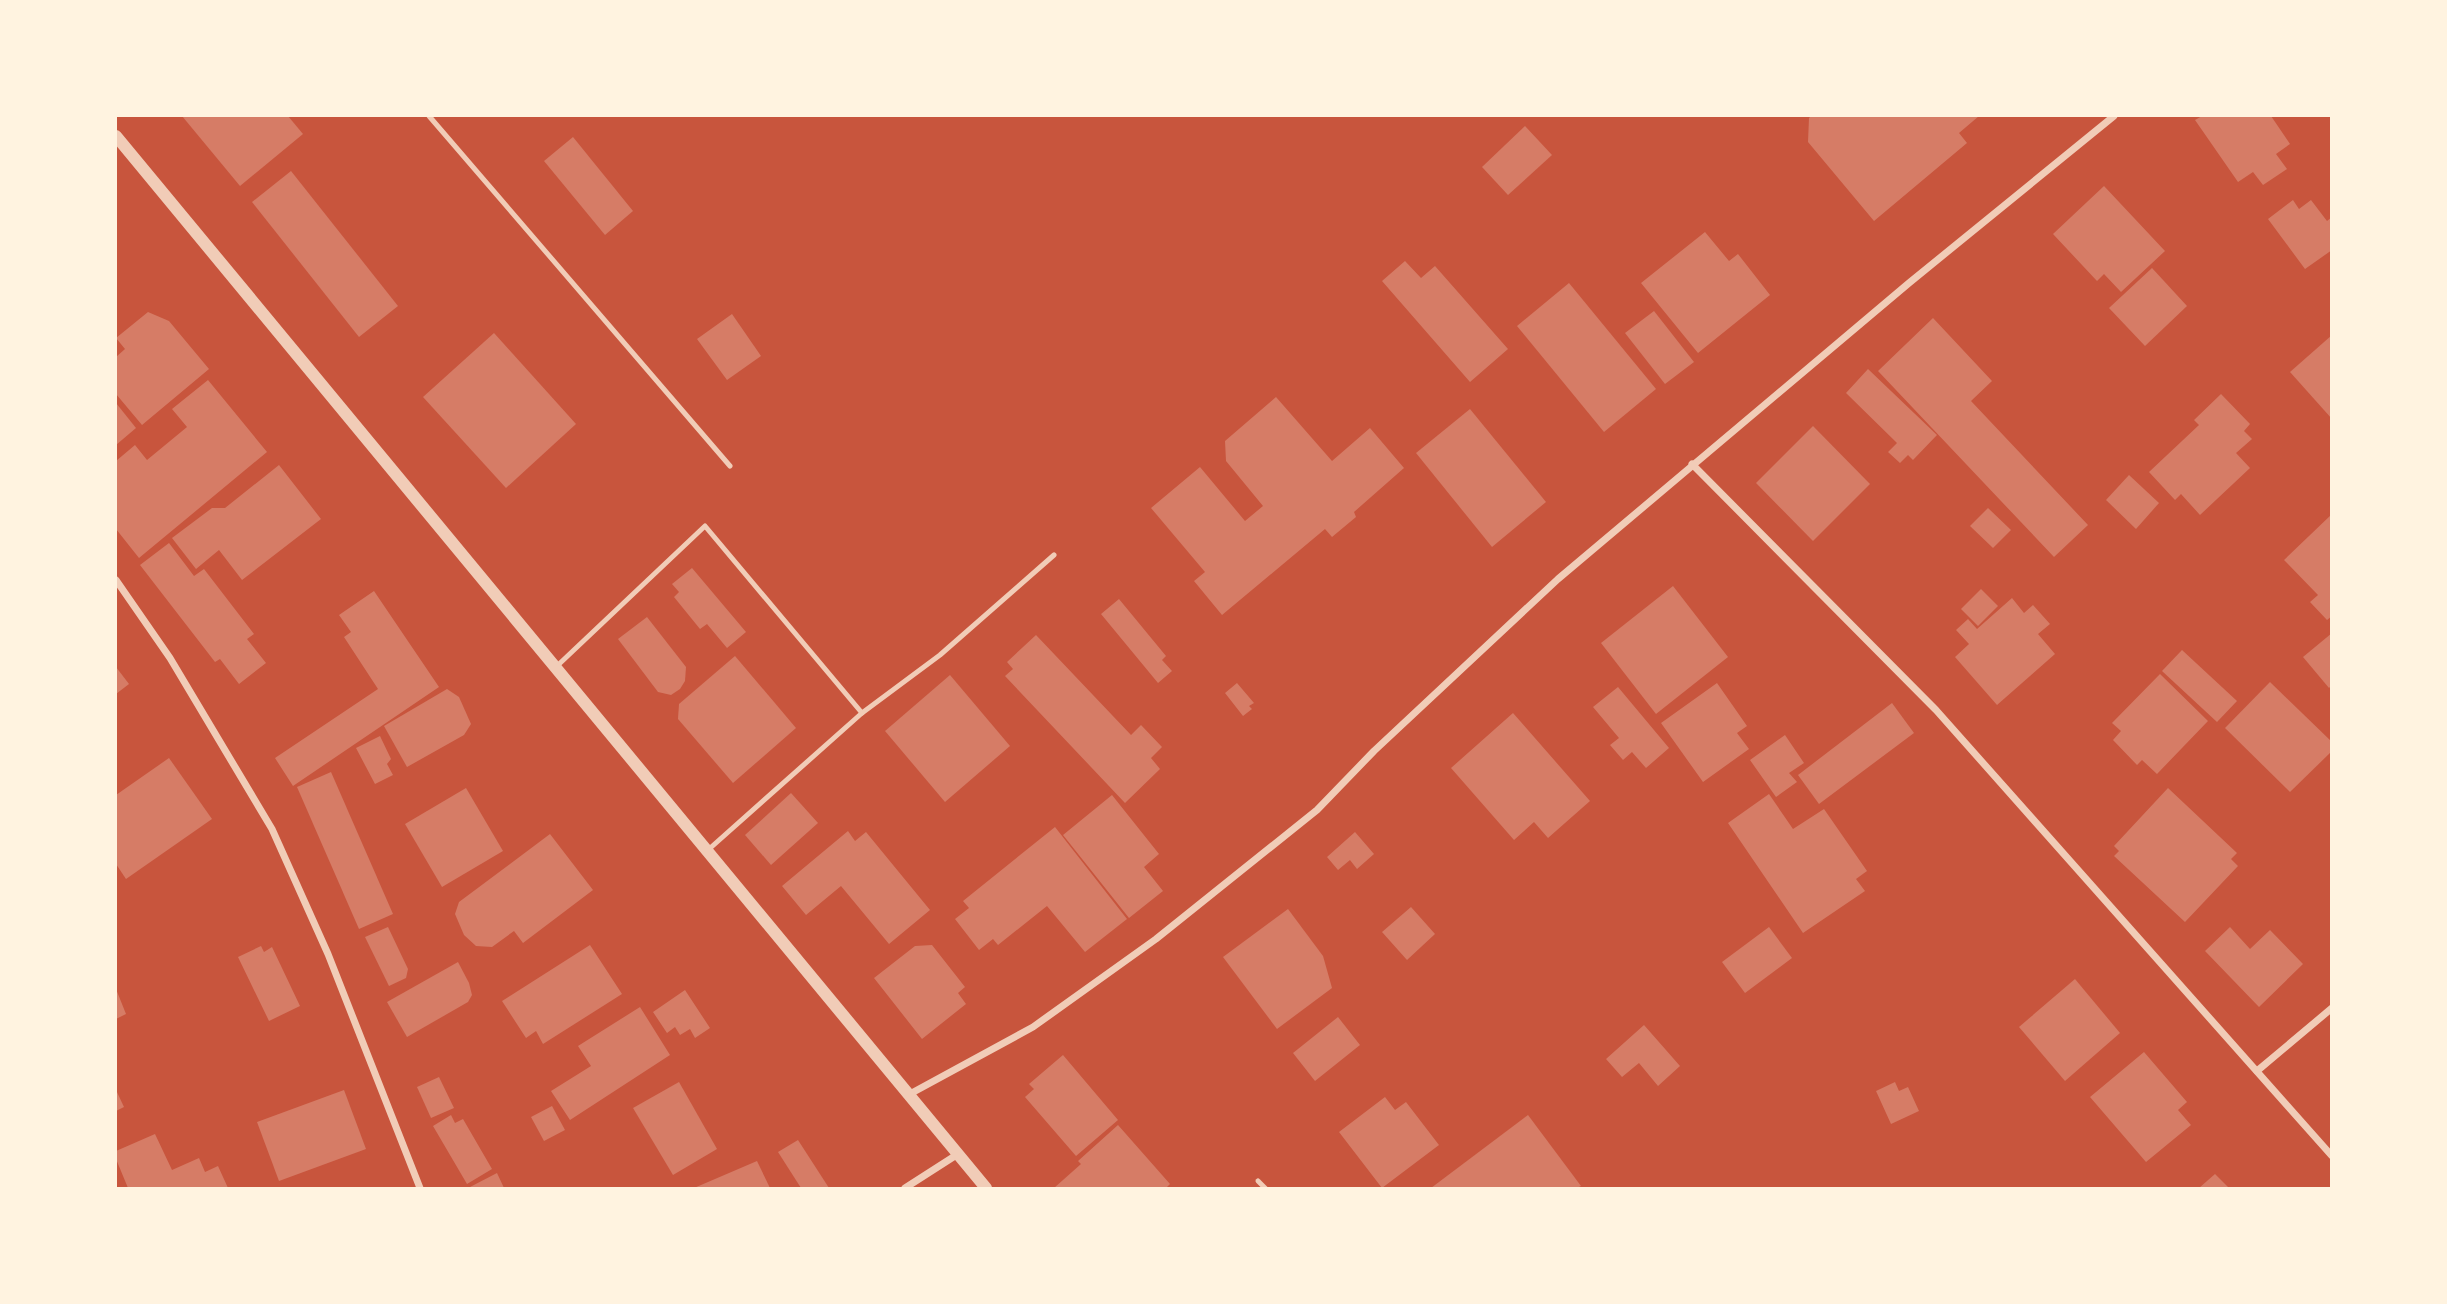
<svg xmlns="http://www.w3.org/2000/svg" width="2447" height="1304" viewBox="0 0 2447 1304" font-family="Roboto,sans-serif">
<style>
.building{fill:#d67c66}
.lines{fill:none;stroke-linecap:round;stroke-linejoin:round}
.service{stroke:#f1ccb7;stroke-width:5}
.minor{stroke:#f1ccb7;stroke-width:7}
.tertiary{stroke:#f1ccb7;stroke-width:12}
</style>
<rect width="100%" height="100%" fill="#c8553d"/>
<g class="building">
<polygon points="182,116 288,116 303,134 240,186"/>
<polygon points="1811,116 1979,116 1959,133 1967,143 1874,221 1808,142 1809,118"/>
<polygon points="2202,116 2271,116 2290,144 2276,154 2287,169 2263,185 2253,172 2238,182 2195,120"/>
<polygon points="1525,126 1552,155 1508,195 1482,167"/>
<polygon points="573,137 633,211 605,235 544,161"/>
<polygon points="291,171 398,306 359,337 252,202"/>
<polygon points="2104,186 2165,251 2121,292 2104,274 2097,281 2053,234"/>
<polygon points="2293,200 2299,209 2311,200 2327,221 2332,217 2332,250 2305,269 2268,219"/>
<polygon points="1705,232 1729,261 1738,254 1770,295 1698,353 1641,283"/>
<polygon points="1405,261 1421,278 1435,266 1508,349 1470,382 1382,281"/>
<polygon points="2152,268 2187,306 2145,346 2109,308"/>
<polygon points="1569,283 1656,389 1604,432 1517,326"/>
<polygon points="1654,311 1694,362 1665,384 1625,333"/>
<polygon points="148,312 169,321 209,369 142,425 116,394 116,357 125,349 116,338"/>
<polygon points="732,314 761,356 727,380 697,339"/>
<polygon points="1933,318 1992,381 1971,401 2088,525 2054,557 1878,371"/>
<polygon points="494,333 576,424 506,488 423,397"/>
<polygon points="2332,335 2332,419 2290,372"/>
<polygon points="1868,369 1937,435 1913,460 1908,455 1900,463 1888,452 1897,443 1846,393"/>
<polygon points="208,380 267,452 139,558 116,529 116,461 135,445 147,460 187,427 172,409"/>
<polygon points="2221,394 2250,424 2244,431 2252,439 2236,453 2250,468 2200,515 2181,494 2175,500 2149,472 2199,425 2194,420"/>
<polygon points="1276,397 1332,461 1370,428 1404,468 1354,512 1356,517 1332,537 1325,529 1222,615 1194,581 1205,572 1151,508 1200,467 1245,521 1263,506 1226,461 1225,441"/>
<polygon points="116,403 136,428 116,445"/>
<polygon points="1470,409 1546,502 1492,547 1416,453"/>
<polygon points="1813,426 1870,484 1813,541 1756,483"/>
<polygon points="279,465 321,519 242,580 219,550 196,569 172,538 212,508 225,508"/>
<polygon points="2129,475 2159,503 2136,529 2106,500"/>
<polygon points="1988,508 2011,530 1993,548 1970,526"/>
<polygon points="2332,514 2332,616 2327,620 2310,602 2318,595 2284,560"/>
<polygon points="169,543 194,576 204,569 254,634 247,639 266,663 239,684 220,659 215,662 140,565"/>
<polygon points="692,568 746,632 727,648 707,624 700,629 674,597 679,592 672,584"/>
<polygon points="1673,586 1728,657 1656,714 1601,643"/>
<polygon points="1981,589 1998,606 1978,626 1961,609"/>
<polygon points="374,591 439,687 293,786 275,758 378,689 344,637 351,632 339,615"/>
<polygon points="2012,598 2024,613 2033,605 2050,624 2038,634 2055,654 1997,705 1955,657 1969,644 1956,630 1968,619 1977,629"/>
<polygon points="1119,599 1166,656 1162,660 1172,671 1158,683 1101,614"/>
<polygon points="647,617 686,667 685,681 680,689 671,695 658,692 618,639"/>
<polygon points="2332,633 2332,685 2329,688 2303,657"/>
<polygon points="1036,635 1131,735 1141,725 1162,747 1151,758 1160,769 1125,803 1005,676 1013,669 1007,662"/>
<polygon points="2182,650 2237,701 2217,722 2162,671"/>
<polygon points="735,656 796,728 733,783 678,719 679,704"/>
<polygon points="116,667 129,684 116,694"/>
<polygon points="2160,674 2208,721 2157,774 2142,760 2137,765 2113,740 2121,731 2112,723"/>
<polygon points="950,675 1010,746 945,802 885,731"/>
<polygon points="2270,682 2332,742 2332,751 2290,792 2225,728"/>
<polygon points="1237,683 1254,703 1249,706 1252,709 1243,716 1225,693"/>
<polygon points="1717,683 1747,726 1737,733 1749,749 1703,782 1661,723"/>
<polygon points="1618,687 1669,748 1646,768 1632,752 1623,760 1610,745 1619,738 1593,707"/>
<polygon points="447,689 459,697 471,724 464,735 407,767 384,726"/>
<polygon points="1892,703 1914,733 1819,804 1798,775"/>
<polygon points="1513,713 1590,801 1548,838 1534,822 1514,840 1451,768"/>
<polygon points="1785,735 1804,763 1789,773 1797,782 1776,797 1750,760"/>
<polygon points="380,736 391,759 387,764 393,775 375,784 356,748"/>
<polygon points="169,758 212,819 126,879 116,864 116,795"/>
<polygon points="331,772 393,914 359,929 297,787"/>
<polygon points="466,788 503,851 442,887 405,824"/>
<polygon points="2168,788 2237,853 2231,859 2238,866 2185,922 2114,856 2119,851 2114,846"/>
<polygon points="791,793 818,823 771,865 745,835"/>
<polygon points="1769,794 1793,829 1824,809 1867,871 1856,879 1865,891 1803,933 1728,823"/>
<polygon points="1112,795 1159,854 1144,867 1163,891 1129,918 1063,835"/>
<polygon points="1055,827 1127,919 1085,952 1047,906 998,945 993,939 979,950 955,919 969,908 963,901"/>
<polygon points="848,831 855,841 866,832 930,910 889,944 841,886 806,915 782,886"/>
<polygon points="1355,832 1374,854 1357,869 1350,860 1338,870 1327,857"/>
<polygon points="550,834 593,890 523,943 514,931 492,947 476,946 464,935 455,914 459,902"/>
<polygon points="1411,907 1435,934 1407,960 1382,932"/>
<polygon points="1288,909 1323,956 1332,988 1277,1029 1223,957"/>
<polygon points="388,927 408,969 406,978 389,986 365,937"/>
<polygon points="1769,927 1792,958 1745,993 1722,962"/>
<polygon points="2230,927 2250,949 2270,930 2303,964 2259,1007 2205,951"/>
<polygon points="590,945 622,994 543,1044 536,1031 526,1038 502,1001"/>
<polygon points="932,945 965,987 958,993 966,1004 922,1039 874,978 915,946"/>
<polygon points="261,946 264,952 272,947 300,1006 269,1021 238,957"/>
<polygon points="458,962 469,983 472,995 468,1002 407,1037 387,1002"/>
<polygon points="2075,979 2120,1033 2065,1081 2019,1027"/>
<polygon points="116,989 126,1014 116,1019"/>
<polygon points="685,990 710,1028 695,1038 690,1029 680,1035 675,1027 667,1033 653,1012"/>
<polygon points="640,1007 670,1055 570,1120 551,1091 591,1066 578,1046"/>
<polygon points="1338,1017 1360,1045 1315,1081 1293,1053"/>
<polygon points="1644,1025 1680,1066 1658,1086 1639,1063 1622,1077 1606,1059"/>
<polygon points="2144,1052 2187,1102 2178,1110 2191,1125 2146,1162 2090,1097"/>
<polygon points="1063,1055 1118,1120 1076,1156 1025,1097 1034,1089 1029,1084"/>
<polygon points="439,1077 454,1108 431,1118 417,1087"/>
<polygon points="679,1082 717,1149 673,1175 633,1108"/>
<polygon points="1895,1082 1899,1091 1908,1087 1919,1111 1891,1124 1876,1091"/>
<polygon points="116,1090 124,1107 116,1111"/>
<polygon points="344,1090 366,1149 279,1181 257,1122"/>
<polygon points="1385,1097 1395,1110 1406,1102 1439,1145 1382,1188 1339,1132"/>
<polygon points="552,1106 565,1130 544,1141 531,1117"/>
<polygon points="451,1115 455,1123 463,1119 492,1169 467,1184 433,1126"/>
<polygon points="1528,1115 1581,1186 1577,1188 1431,1188"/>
<polygon points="1118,1125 1170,1184 1166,1188 1054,1188 1081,1164 1078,1161"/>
<polygon points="155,1134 172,1170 199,1158 205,1172 218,1166 228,1188 128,1188 116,1159 116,1151"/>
<polygon points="798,1140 829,1188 801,1188 778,1152"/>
<polygon points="757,1161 770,1188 694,1188"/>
<polygon points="497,1173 504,1188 471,1188 470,1187"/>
<polygon points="2215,1174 2229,1188 2199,1188"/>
</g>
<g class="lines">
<g class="service">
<polyline points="429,116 730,466"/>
<polyline points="557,666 705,526 862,713"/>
<polyline points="708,850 862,713 940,655 1054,555"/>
<polyline points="1258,1181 1265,1188"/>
</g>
<g class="minor">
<polyline points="1692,464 1936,710 2332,1156"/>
<polyline points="116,580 170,658 272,829 328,954 420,1188"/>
<polyline points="2257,1071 2332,1008"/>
<polyline points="908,1095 1033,1027 1156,939 1317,810 1374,751 1558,579 1909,283 2114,116"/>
<polyline points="905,1188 958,1154"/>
</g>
<polyline class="tertiary" points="116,136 986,1188"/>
</g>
<rect width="2447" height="1304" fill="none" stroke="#fff3e0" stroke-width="234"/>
</svg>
